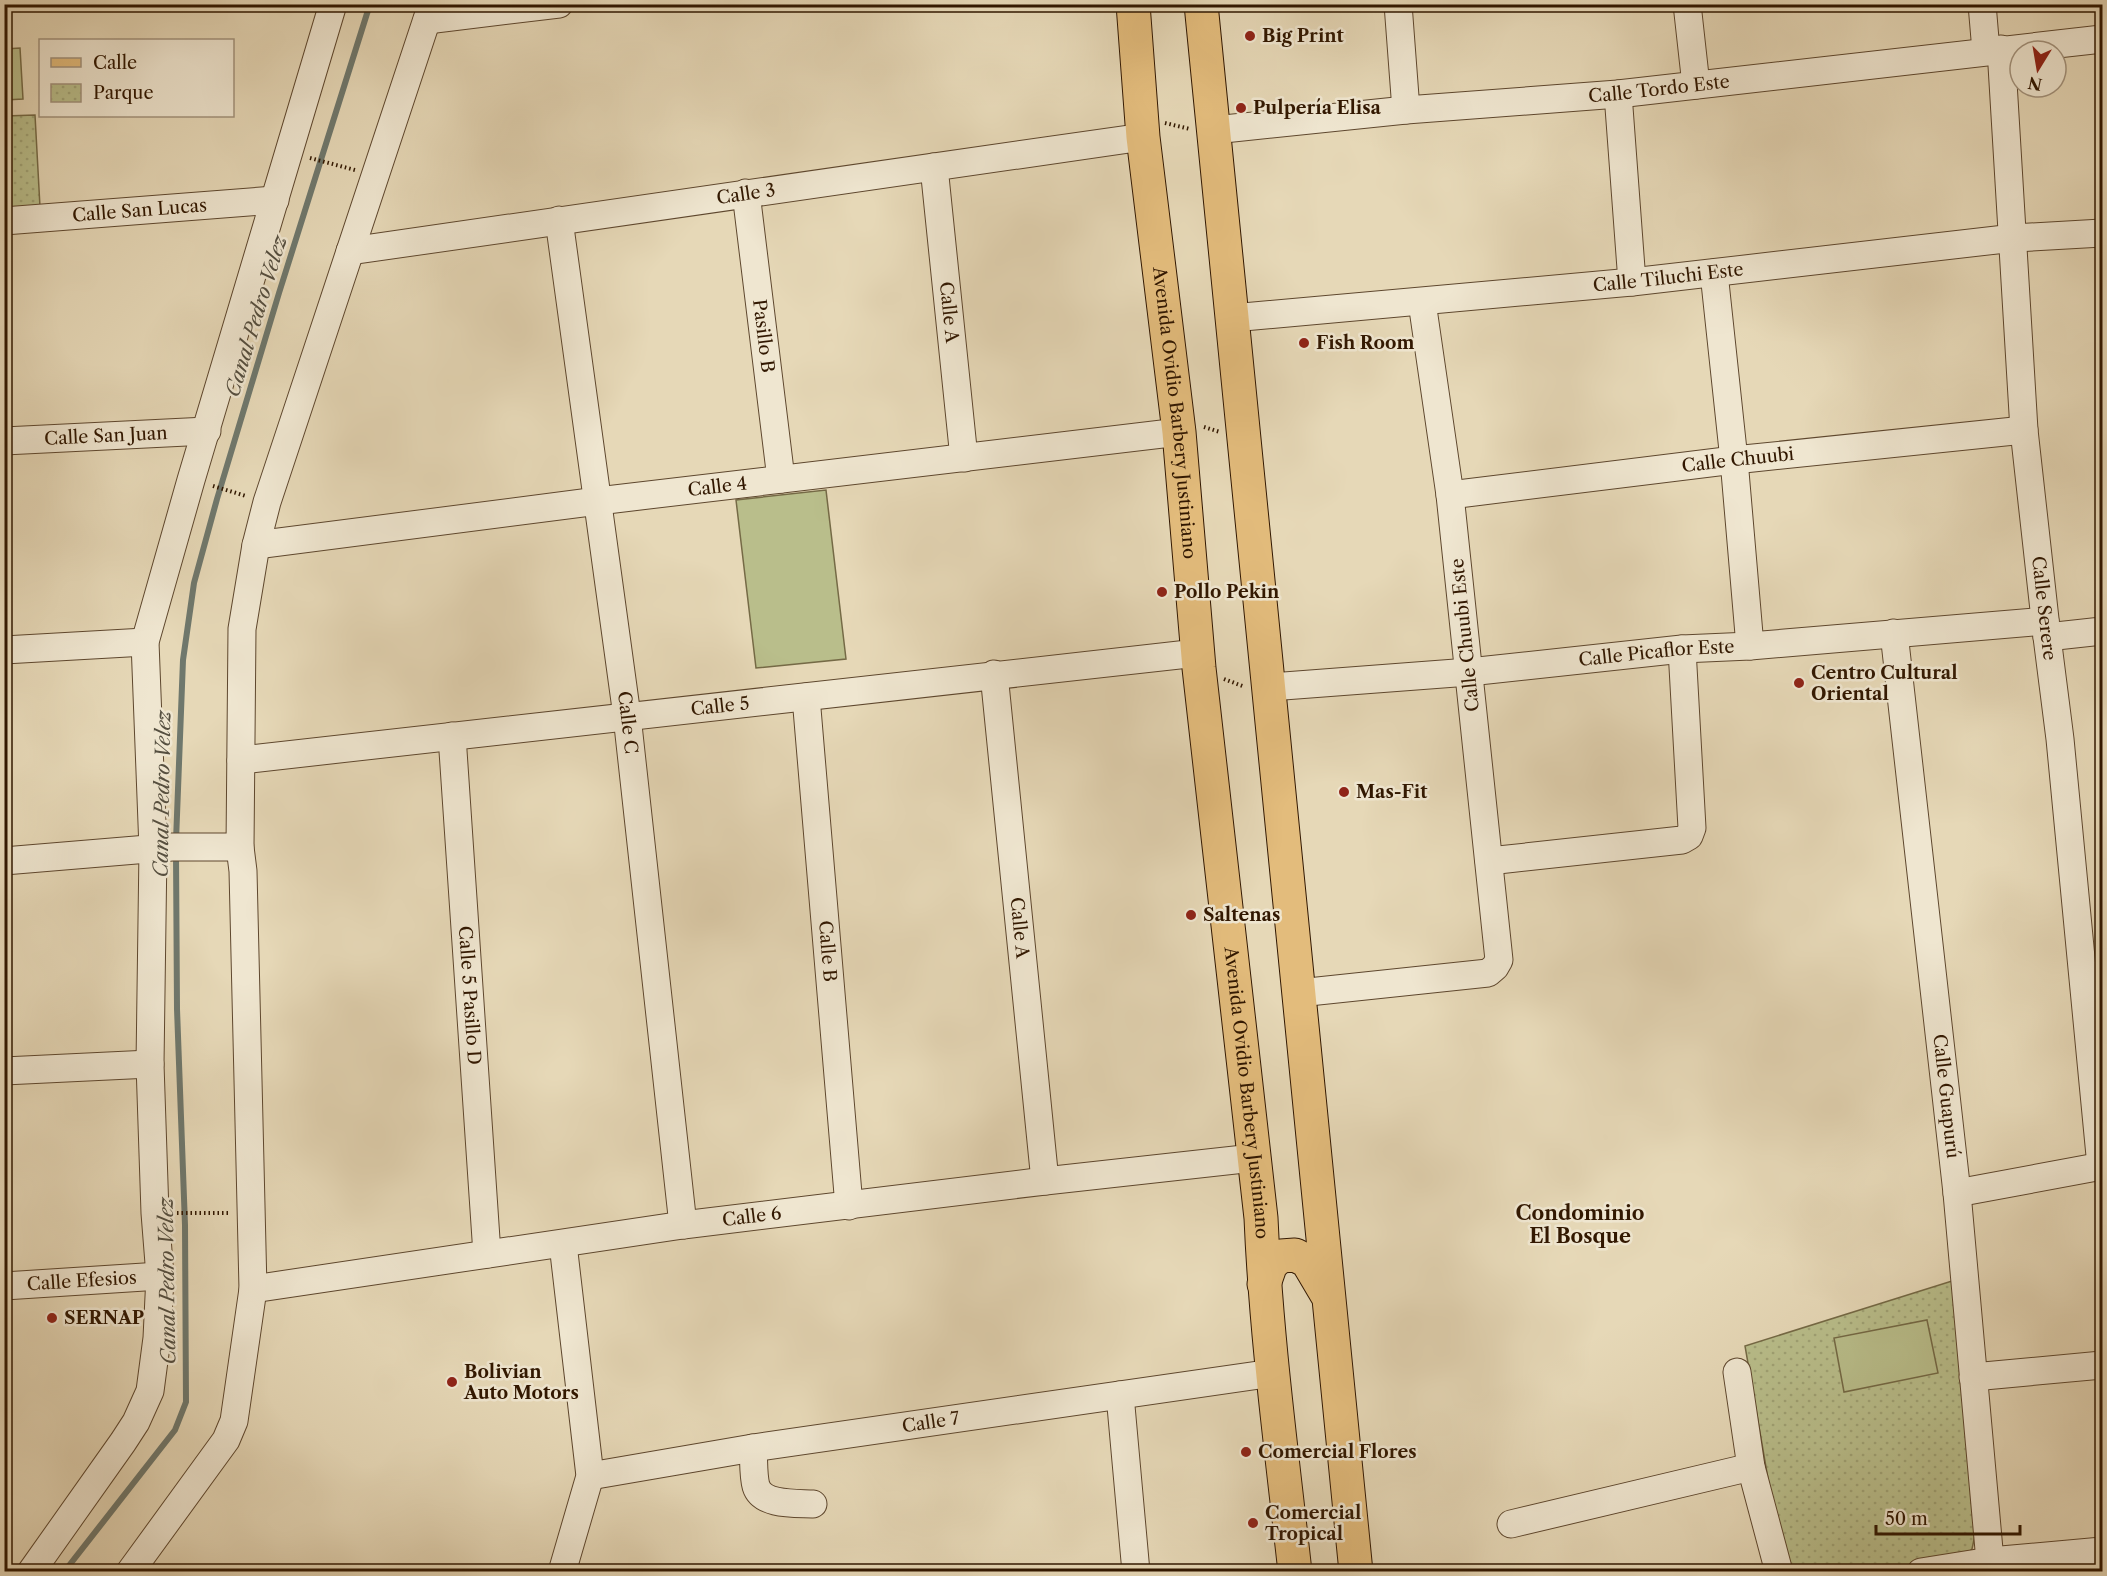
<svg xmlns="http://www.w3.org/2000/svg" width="2107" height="1576" viewBox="0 0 2107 1576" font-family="'Libre Caslon Text',serif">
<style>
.park{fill:url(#park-dots);stroke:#756a46;stroke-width:1.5}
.garden{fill:#b9be8b;stroke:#756a46;stroke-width:1.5}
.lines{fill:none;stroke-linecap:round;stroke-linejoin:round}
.stream{stroke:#6f786d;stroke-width:6}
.minor-casing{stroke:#5e472e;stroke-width:29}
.major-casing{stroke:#311700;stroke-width:35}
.path{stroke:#311700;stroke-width:4;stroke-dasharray:1.5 3;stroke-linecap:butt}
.minor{stroke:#efe6d0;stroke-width:27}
.major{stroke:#e3bc7c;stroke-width:33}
.poi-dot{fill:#8f2418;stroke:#efe6d0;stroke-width:2}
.labels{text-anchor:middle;stroke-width:5;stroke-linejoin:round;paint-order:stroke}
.poi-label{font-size:18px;font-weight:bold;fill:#311700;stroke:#efe6d0;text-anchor:start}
.street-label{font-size:18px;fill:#311700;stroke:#efe6d0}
.water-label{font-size:20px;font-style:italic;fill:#554f40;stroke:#efe6d0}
.neighbourhood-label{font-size:20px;font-weight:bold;fill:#311700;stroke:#efe6d0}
</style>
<defs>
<pattern id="park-dots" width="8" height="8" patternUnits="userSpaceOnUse" patternTransform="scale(1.5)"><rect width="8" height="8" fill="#b9be8b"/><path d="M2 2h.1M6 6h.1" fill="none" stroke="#a0a376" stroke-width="1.8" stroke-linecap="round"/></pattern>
</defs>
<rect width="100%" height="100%" fill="#e6d8b7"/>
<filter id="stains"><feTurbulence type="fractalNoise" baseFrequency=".00333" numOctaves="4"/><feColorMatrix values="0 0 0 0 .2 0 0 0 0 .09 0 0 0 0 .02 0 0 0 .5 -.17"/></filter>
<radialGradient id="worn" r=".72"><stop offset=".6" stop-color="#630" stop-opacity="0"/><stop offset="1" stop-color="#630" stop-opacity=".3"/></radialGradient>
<g class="park">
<polygon points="35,115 40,207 5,209 5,116"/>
<polygon points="1952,1281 1975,1535 1972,1549 1963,1559 1865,1571 1784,1571 1745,1346"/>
</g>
<g class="garden">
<polygon points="20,48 23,99 5,100 5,49"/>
<polygon points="826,490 846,659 756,668 736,500"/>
<polygon points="1927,1320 1938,1373 1844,1392 1834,1338"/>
</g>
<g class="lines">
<g class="stream">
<polyline points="176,841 183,660 194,583 217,499 279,293 370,4"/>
<polyline points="64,1572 175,1430 186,1402 185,1225 177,1009 176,854"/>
</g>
<g class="minor-casing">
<g id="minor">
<polyline points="1398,4 1406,110"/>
<polyline points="1687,4 1696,85"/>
<polyline points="1982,4 1986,51"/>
<polyline points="427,20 559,4"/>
<path id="s1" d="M2001 49 2024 430 2047 637 2060 739 2101 1166"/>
<polyline points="1618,94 1632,282"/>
<path id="s2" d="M1214 130 1406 110 1618 94 2102 39"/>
<path id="s3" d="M934 167 964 458"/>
<path id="s4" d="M746 193 781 479"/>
<path id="s5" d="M559 220 627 716 683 1225"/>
<path id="s6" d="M4 221 275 200"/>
<path id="s7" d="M350 251 1143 137"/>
<polyline points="1714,273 1734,460 1750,646"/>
<path id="s8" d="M1232 318 1632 282 2014 238 2102 233"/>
<path id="s9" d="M4 441 207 431"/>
<path id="s10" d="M1450 495 1734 460 2024 430"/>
<path id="s11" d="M256 545 598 501 1179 432"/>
<path id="s12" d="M1894 633 1957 1193 1990 1561"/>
<polyline points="2047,637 2102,631"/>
<polyline points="4,650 145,642"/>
<path id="s13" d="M994 674 1045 1181"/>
<path id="s14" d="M1270 687 1469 672 1682 649 1750 646 2045 621"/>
<path id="s15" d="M806 697 849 1206"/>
<path id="s16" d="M452 736 487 1254"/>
<path id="s17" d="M241 760 1197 653"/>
<polyline points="4,861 172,847 240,847"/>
<polyline points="1489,861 1682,840 1689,836 1692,828 1682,649"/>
<polyline points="1299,993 1488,973 1495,967 1499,960 1450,495 1422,302"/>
<polyline points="4,1071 150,1064"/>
<polyline points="1957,1193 2102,1166"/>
<path id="s18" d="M4 1286 160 1276"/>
<path id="s19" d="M253 1289 683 1225 1045 1181 1253 1158"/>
<polyline points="1737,1372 1751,1467 1779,1572"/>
<polyline points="1973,1377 2102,1365"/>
<polyline points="1120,1395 1136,1572"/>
<path d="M753 1448C754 1460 753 1475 756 1486 762 1506 797 1503 813 1504"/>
<path id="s20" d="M590 1476 753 1448 1272 1373"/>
<polyline points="1511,1524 1751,1467"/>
<polyline points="31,1572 123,1442 136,1422 150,1391 157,1338 160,1276 155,1213 150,1064 153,849 145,642 191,480 333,4"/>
<polyline points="130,1572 226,1440 234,1421 253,1289 243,871 240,847 242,629 256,545 267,502 432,4"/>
<polyline points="562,1572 590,1476 563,1244"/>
<polyline points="1921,1572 1990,1561 2102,1551"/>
</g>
</g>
<g class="major-casing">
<g id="major">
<path id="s21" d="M1133 4 1143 137 1179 432 1199 668 1261 1218C1266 1336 1282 1454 1295 1572"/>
<polyline points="1201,4 1356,1572"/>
<polyline points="1264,1284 1271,1264 1281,1256 1295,1255 1307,1261 1326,1293"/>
</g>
</g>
<g class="path">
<polyline points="1165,123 1190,129"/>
<polyline points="310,158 355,170"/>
<polyline points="1204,427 1220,432"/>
<polyline points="213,486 246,496"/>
<polyline points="1224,679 1245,687"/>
<polyline points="177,1213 230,1213"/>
</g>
<use href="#minor" class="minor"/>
<use href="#major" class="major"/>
</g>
<g class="poi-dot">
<circle cx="1250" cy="36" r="6"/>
<circle cx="1241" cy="108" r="6"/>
<circle cx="1304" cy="343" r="6"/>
<circle cx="1162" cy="592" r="6"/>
<circle cx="1799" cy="683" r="6"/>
<circle cx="1344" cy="792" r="6"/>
<circle cx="1191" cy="915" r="6"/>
<circle cx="52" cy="1318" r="6"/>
<circle cx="452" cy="1382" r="6"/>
<circle cx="1246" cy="1452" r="6"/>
<circle cx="1253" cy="1523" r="6"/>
</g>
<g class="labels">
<g class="poi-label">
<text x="1262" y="42">Big Print</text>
<text x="1253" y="114">Pulpería Elisa</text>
<text x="1316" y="349">Fish Room</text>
<text x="1174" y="598">Pollo Pekin</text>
<text x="1811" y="679">Centro Cultural<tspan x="1811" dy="21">Oriental</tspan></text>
<text x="1356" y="798">Mas-Fit</text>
<text x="1203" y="921">Saltenas</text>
<text x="64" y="1324">SERNAP</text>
<text x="464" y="1378">Bolivian<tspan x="464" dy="21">Auto Motors</tspan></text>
<text x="1258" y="1458">Comercial Flores</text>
<text x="1265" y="1519">Comercial<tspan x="1265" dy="21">Tropical</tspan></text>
</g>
<g class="street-label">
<text dy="6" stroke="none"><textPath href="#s2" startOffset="447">Calle Tordo Este</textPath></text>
<text dy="6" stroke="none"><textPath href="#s7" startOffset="400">Calle 3</textPath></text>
<text dy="6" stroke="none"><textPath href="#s6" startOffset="136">Calle San Lucas</textPath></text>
<text dy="6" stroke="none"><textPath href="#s8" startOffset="438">Calle Tiluchi Este</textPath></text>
<text dy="6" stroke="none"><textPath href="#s3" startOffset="146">Calle A</textPath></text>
<text dy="6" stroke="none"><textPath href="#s4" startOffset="144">Pasillo B</textPath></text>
<text dy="6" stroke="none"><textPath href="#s21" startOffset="411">Avenida Ovidio Barbery Justiniano</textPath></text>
<text dy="6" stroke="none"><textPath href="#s9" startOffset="102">Calle San Juan</textPath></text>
<text dy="6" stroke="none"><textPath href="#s10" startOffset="290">Calle Chuubi</textPath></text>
<text dy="6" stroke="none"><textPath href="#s11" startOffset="465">Calle 4</textPath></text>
<text dy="6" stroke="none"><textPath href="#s1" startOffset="561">Calle Serere</textPath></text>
<text transform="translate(1465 635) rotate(-96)" y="6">Calle Chuubi Este</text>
<text dy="6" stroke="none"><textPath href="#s14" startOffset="388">Calle Picaflor Este</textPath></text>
<text dy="6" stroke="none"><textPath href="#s17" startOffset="482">Calle 5</textPath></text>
<text dy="6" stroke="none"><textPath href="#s5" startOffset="507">Calle C</textPath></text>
<text dy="6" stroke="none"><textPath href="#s13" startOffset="255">Calle A</textPath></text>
<text dy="6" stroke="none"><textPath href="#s15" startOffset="255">Calle B</textPath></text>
<text dy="6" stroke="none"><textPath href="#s16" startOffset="260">Calle 5 Pasillo D</textPath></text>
<text dy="6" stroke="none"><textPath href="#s21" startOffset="1095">Avenida Ovidio Barbery Justiniano</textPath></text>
<text dy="6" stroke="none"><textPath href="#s12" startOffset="466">Calle Guapurú</textPath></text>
<text dy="6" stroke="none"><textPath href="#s19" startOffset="504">Calle 6</textPath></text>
<text dy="6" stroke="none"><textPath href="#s18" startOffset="78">Calle Efesios</textPath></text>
<text dy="6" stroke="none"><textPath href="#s20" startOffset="345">Calle 7</textPath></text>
</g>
<g class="water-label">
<text transform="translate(256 316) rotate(-73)" y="7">Canal Pedro Velez</text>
<text transform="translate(162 794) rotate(-89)" y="7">Canal Pedro Velez</text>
<text transform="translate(167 1281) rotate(-91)" y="7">Canal Pedro Velez</text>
</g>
<g class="neighbourhood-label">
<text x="1580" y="1220">Condominio<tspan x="1580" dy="23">El Bosque</tspan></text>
</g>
</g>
<rect width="2107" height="1576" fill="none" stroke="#e6d8b7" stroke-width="24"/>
<rect x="6" y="6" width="2095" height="1564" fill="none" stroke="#311700" stroke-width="3"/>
<rect x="12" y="12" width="2083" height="1552" fill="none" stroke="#311700" stroke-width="1.5"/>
<rect x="39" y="39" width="195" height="78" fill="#efe6d0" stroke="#a3937d" stroke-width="1.5"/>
<rect x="51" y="58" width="30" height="9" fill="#e3bc7c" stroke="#a3937d" stroke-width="1.5"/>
<text x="93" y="69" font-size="18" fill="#311700">Calle</text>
<rect x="51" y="84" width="30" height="18" fill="url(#park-dots)" stroke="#a3937d" stroke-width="1.5"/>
<text x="93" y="99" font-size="18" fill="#311700">Parque</text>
<g transform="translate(2038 69) rotate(191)"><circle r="28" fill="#efe6d0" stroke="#a3937d" stroke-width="1.5"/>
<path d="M0-4.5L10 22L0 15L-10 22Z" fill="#8f2418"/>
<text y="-9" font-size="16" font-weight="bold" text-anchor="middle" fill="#311700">N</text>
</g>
<path d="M1876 1525v9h144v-9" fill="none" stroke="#311700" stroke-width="3"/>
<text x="1885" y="1525" font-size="18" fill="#311700" stroke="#efe6d0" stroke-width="4.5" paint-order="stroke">50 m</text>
<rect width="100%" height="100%" filter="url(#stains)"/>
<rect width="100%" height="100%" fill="url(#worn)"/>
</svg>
